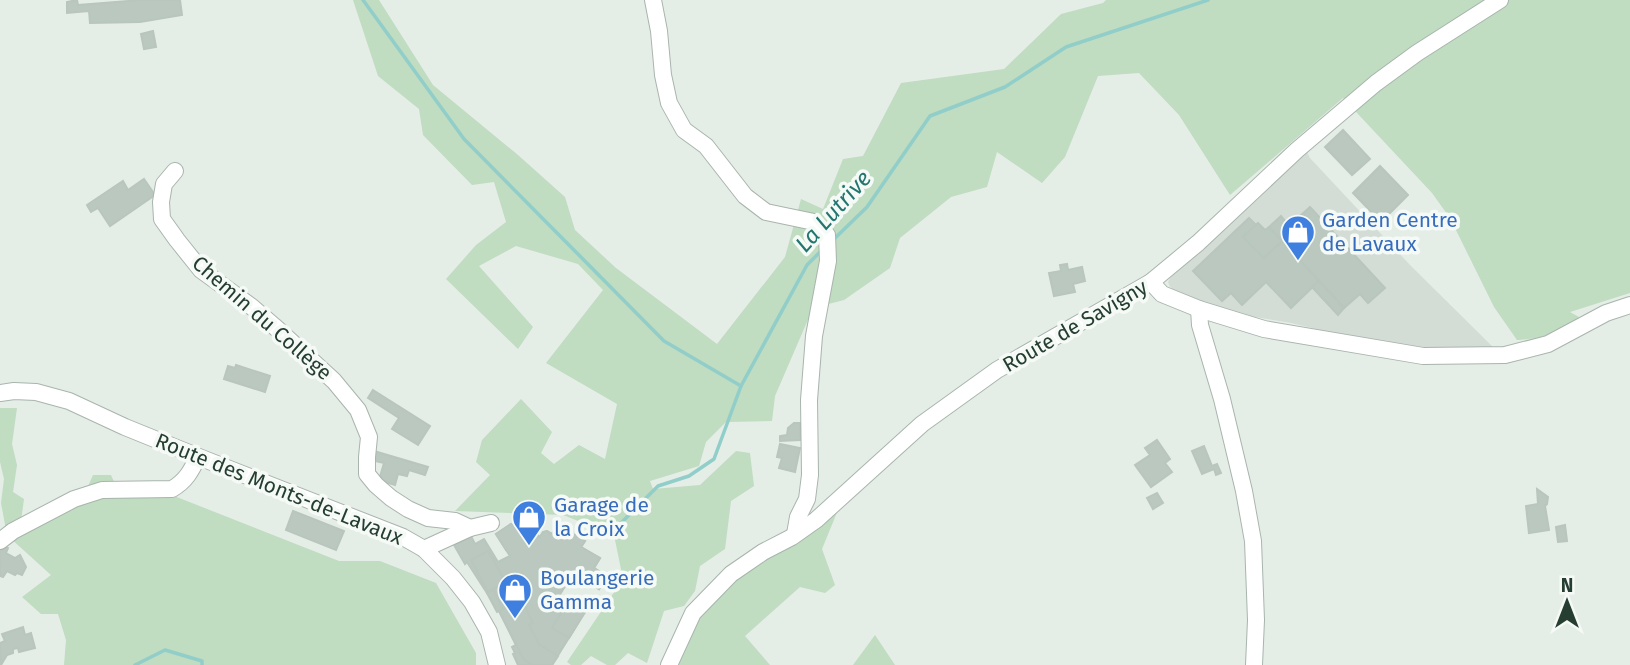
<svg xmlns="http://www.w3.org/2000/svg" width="1630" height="665" viewBox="0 0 1630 665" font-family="'Fira Sans',sans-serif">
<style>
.built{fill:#d3ddd6}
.green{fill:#c0dcc1}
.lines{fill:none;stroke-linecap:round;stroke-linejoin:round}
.stream{stroke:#91cec9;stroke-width:3.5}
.building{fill:#bac8c0;stroke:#b8c6bd;stroke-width:2}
.minor-casing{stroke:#a8b5ad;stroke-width:18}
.minor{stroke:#fff;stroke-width:16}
.labels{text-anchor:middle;stroke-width:7;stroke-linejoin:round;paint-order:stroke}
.shop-label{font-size:21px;fill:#366cbe;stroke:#f5faf6;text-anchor:start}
.street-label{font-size:21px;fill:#253e31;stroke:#f5faf6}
.water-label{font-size:23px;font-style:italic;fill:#237670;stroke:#f5faf6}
</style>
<rect width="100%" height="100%" fill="#e5ede7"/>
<polygon class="built" points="1306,150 1310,158 1410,265 1493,347 1476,350 1431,349 1350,337 1291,323 1249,316 1213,306 1178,293 1170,287 1168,282 1170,278 1241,213"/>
<g class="green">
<path d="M353 0H379L433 85 518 155 565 197 575 230 616 268 717 344 785 257 801 199 823 209 843 159 863 156 901 83 1004 69 1061 14 1103 3 1106 0H1630V293L1570 312 1579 317C1563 333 1540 339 1517 340L1494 307 1450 218 1432 193 1343 98 1230 195 1179 115 1139 73 1098 76 1065 157 1042 183 997 152 987 187 951 197 900 238 890 268 844 300 813 308 775 396 772 421 726 422 706 442 699 466 650 481 653 489 700 485 736 451 750 453 754 486 731 501 725 549 700 566 695 591 684 606 664 611 647 663 628 653 615 665H607L591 656 581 665H571L567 662 623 579 614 535 563 515 455 511 490 475 476 462 482 440 521 399 552 432 541 453 554 464 579 445 605 459 617 404 546 363 603 290 578 264 516 246 479 266 533 327 518 349 446 279 476 245 506 222 494 182 472 185 423 135 419 109 378 76Z"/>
<polygon points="0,408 17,408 12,444 17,465 13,492 24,499 21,521 6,530 1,503 4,479 0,462"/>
<polygon points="93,475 111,475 119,493 164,492 339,561 380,561 436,583 476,653 476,665 64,665 66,640 58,614 41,614 22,597 51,575 9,537 82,500"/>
<polygon points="838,510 822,549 835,585 825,593 800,587 745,636 770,665 677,665 698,614 743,571 809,535"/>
<polygon points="875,635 895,665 853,665"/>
</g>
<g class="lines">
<g class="stream">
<polyline points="363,0 464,139 664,341 741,386"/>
<polyline points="832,241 867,207 930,116 1005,87 1066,47 1208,0"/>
<polyline points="615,529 658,486 689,476 714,459 741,386 807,265 821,251"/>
<polyline points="135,665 165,650 202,661 202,665"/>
</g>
</g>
<g class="building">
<polygon points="77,0 78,5 141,0 180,0 182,15 140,22 90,23 89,11 67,13 67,2"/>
<polygon points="153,31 156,47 144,49 141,34"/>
<polygon points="1343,130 1370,159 1352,175 1325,147"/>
<polygon points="1380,166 1408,195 1381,222 1353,193"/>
<polygon points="144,179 155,195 110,226 98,208 91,212 87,205 123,181 128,190"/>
<polygon points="1310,207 1385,288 1368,303 1360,294 1344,308 1269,227 1281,216 1289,226"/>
<polygon points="1249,218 1256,225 1243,237 1264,258 1282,241 1319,281 1291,308 1266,282 1242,305 1231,293 1222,301 1193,271"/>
<polygon points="1258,223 1265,230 1269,227 1282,241 1264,258 1243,237"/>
<polygon points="1067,264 1068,270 1082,267 1085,281 1073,284 1075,292 1054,296 1049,273 1061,271 1060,265"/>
<polygon points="1319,281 1344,308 1338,315 1312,287"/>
<polygon points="236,365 270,376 265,392 224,379 228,366 235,368"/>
<polygon points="373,390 430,426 418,445 392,429 399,418 368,398"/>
<polygon points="794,423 800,423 800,440 780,441 780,436 787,435 788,428"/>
<polygon points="1157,440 1170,459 1165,463 1172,472 1151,487 1135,465 1150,455 1145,448"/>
<polygon points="780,444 800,448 795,472 779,468 782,458 777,457"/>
<polygon points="1204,446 1212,466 1217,464 1221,473 1216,475 1214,469 1202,474 1192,451"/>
<polygon points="374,451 428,467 425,475 409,470 407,476 398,474 395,485 379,480 384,463 371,460"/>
<polygon points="1537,489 1548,497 1547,504 1545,506 1549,530 1529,533 1526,506 1538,504"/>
<polygon points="1157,493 1163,503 1153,509 1147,498"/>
<polygon points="293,511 344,531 336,550 286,530"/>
<polygon points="511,524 527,535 530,530 540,537 543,532 547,531 552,534 556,527 562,530 563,528 585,541 581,547 600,558 594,568 607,576 599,589 559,563 561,559 540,547 532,560 511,547 506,550 496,534"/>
<polygon points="511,524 527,535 530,530 540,537 543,532 547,531 552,534 556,527 562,530 563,528 585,541 581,547 600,558 594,568 607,576 599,589 574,572 559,596 585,612 552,665 518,665 513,654 515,653 512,647 516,645 499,611 503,609 493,589 487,593 467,562 465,564 454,545 471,536 475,544 484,539 498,562 510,556 496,534"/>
<polygon points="1565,525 1567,541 1558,542 1556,527"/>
<polygon points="0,545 8,548 6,553 15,558 20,555 26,567 22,575 17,573 15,575 7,571 3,577 0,576"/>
<polygon points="488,551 506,582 488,592 471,560"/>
<polygon points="493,589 503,609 497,612 487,593"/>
<polygon points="521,599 533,623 529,625 539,644 558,656 552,665 533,665 524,660 499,611"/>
<polygon points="568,602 585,612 569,638 552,628"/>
<polygon points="23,627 25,635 31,633 35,648 19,652 18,648 13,649 13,653 7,655 1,665 0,643 5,641 2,634"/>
</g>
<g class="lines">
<g class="minor-casing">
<g id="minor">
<polyline points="653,0 659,31 663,75 669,103 684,130 706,146 745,196 766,212 814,222 827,235 828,261 814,336 809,400 810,475 807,499 798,517 795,534"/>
<polyline points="175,171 164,184 161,202 162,219 177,240 201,270 252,307 274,326 334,381 358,410 369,437 367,457 367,474 376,485 391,498 408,509 428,518 455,521 470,528"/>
<polyline points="1151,282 1162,294 1199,309 1264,329 1423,356 1505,355 1548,344 1606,313 1630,305"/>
<polyline points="1199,309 1200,325 1222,399 1244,491 1253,541 1256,620 1254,665"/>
<polyline points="0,393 14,391 36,392 69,401 125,427 204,459 403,537 424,549 453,578 472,602 489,632 497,665"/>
<path d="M0 541 13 531 74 499 102 490 172 489C186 481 191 471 198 457"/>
<polyline points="424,549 470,528 491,523"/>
<polyline points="669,665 693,613 731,574 763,552 792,537 816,520 922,424 997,370 1151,282 1198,243 1297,150 1376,83 1417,53 1500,0"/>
</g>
</g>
<use href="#minor" class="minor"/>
</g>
<defs>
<g id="shop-pin" transform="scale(1.75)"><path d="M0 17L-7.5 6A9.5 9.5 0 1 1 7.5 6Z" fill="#3f7fe0" stroke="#f5faf6"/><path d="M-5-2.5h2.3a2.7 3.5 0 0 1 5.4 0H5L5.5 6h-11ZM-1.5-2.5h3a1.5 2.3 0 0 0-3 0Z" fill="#fff"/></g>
</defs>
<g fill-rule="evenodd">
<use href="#shop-pin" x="1298" y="232"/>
<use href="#shop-pin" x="529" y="517"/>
<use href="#shop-pin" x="515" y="590"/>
</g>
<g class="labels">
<g class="shop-label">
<text x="1322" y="227">Garden Centre<tspan x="1322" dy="24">de Lavaux</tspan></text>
<text x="554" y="512">Garage de<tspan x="554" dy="24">la Croix</tspan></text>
<text x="540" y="585">Boulangerie<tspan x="540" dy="24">Gamma</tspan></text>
</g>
<g class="street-label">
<text transform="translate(262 318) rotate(41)" y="7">Chemin du Collège</text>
<text transform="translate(1075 326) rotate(-30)" y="7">Route de Savigny</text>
<text transform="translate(279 489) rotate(22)" y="7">Route des Monts-de-Lavaux</text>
</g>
<g class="water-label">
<text transform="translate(833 211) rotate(-48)" y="8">La Lutrive</text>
</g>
</g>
<g transform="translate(1567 602)" stroke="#f5faf6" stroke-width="5" paint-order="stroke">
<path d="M0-5L12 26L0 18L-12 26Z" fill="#253e31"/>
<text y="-10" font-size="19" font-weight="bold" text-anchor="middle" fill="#253e31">N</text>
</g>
</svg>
